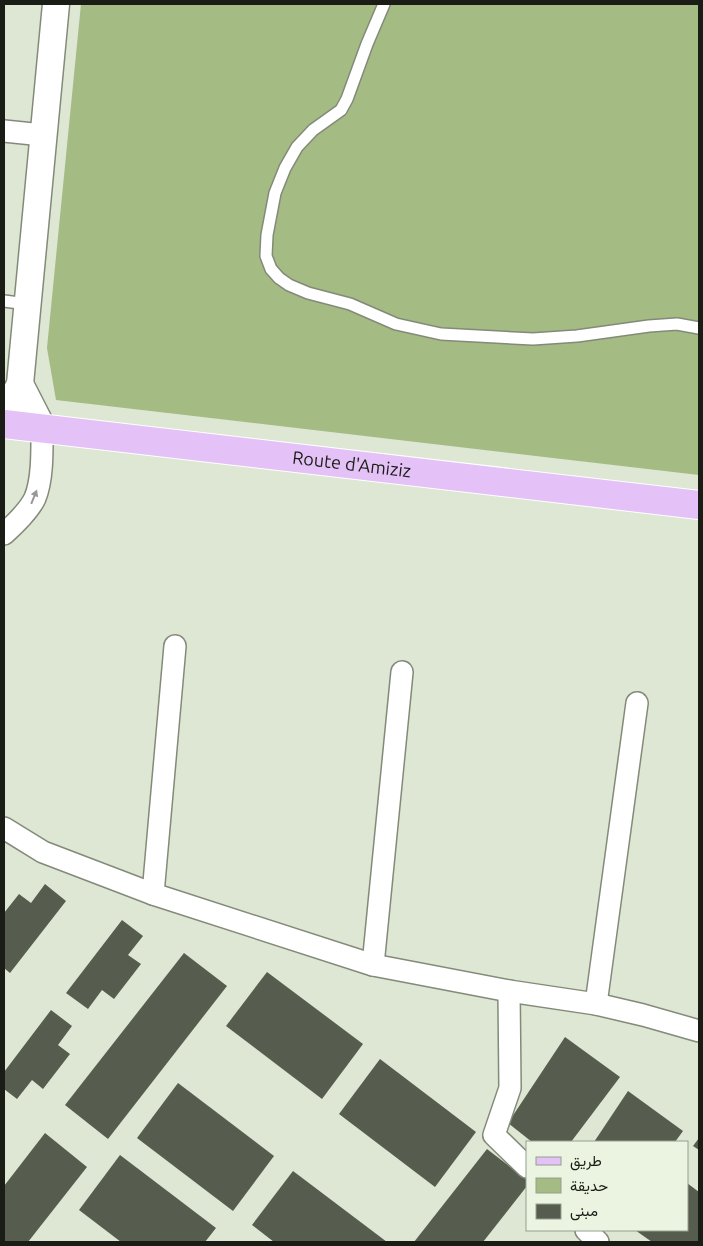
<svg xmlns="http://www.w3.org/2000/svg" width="703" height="1246" viewBox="0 0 703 1246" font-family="Ubuntu,Vazirmatn,sans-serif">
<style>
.green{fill:#a4bb84}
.building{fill:#575d4e}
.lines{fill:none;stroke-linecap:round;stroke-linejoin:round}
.service-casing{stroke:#838a79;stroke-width:14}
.minor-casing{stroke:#838a79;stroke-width:24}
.tertiary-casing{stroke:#838a79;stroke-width:29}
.primary-casing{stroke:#fff;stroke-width:30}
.service{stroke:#fff;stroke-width:11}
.minor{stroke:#fff;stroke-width:21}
.tertiary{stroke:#fff;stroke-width:26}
.primary{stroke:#e4c2f7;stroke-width:28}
.oneway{fill:#989996}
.labels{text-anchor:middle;stroke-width:5;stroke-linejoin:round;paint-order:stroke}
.street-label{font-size:18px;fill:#1a1d16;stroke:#ebf4e1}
</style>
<rect width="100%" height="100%" fill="#dee6d4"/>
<polygon class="green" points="81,4 699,4 699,475 56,400 47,348"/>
<g class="building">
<polygon points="45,884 66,901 10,973 4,968 4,913 19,894 31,903"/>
<polygon points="122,920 143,936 128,955 141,964 114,999 102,990 88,1009 66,993"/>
<polygon points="184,953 227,986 108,1139 65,1105"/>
<polygon points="267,972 363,1044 322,1099 226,1026"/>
<polygon points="51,1010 72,1026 58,1045 70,1054 43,1089 32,1080 17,1099 4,1089 4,1072"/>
<polygon points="565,1037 620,1077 571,1142 532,1142 508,1123"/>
<polygon points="380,1059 476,1132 435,1187 339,1114"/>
<polygon points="178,1083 274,1156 233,1211 137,1138"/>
<polygon points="628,1091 683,1131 675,1142 594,1142"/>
<polygon points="45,1133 87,1167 28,1242 4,1242 4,1186"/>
<polygon points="699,1138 699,1150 693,1146"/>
<polygon points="487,1149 527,1180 527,1186 483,1242 414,1242"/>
<polygon points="120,1155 216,1228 205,1242 121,1242 79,1210"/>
<polygon points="293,1171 387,1242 274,1242 252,1225"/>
<polygon points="687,1183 699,1192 699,1242 652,1242 635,1230 687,1230"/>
</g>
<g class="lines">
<g class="service-casing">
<g id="service">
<polyline points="384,4 367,44 347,99 341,110 313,130 297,147 285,168 275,193 267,235 266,256 271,269 279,278 289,285 308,293 350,304 396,324 441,334 533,339 577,336 649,326 677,324 699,328"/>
<polyline points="4,301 27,304"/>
</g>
</g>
<g class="minor-casing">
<g id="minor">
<polyline points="4,131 43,135"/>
<path d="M4 534C14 525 29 511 35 498 43 479 42 448 42 427"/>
<polyline points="4,828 43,852 153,894 373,965 509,991 596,1004 643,1015 699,1031"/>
<polyline points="153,894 175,646"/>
<polyline points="373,965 402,672"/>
<polyline points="509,991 510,1088 494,1135 527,1167"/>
<polyline points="596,1004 637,703"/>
<polyline points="586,1230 598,1242"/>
</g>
</g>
<g class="tertiary-casing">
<g id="tertiary">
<polyline points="20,384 42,427"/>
<polyline points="4,414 20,384 56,4"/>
</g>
</g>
<g class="primary-casing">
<g id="primary">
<path id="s1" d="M4 424 699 505"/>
</g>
</g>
<use href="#service" class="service"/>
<use href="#minor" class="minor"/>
<use href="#tertiary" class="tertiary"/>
<use href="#primary" class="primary"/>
</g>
<defs><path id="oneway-solid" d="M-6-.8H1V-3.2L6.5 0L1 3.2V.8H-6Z" transform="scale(1.25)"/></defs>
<use class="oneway" href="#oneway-solid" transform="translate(34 497) rotate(-68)"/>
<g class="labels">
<g class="street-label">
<text dy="6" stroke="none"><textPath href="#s1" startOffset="350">Route d'Amiziz</textPath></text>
</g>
</g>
<rect width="703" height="1246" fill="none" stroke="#1a1d16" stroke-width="10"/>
<rect x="526" y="1141" width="162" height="90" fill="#ebf4e1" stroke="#979e90"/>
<rect x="536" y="1157" width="25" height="8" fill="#e4c2f7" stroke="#979e90"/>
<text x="570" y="1166" font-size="15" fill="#1a1d16">طريق</text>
<rect x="536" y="1178" width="25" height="15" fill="#a4bb84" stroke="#979e90"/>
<text x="570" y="1191" font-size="15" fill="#1a1d16">حديقة</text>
<rect x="536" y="1204" width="25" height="15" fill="#575d4e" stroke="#979e90"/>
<text x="570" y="1216" font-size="15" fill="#1a1d16">مبنى</text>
</svg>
